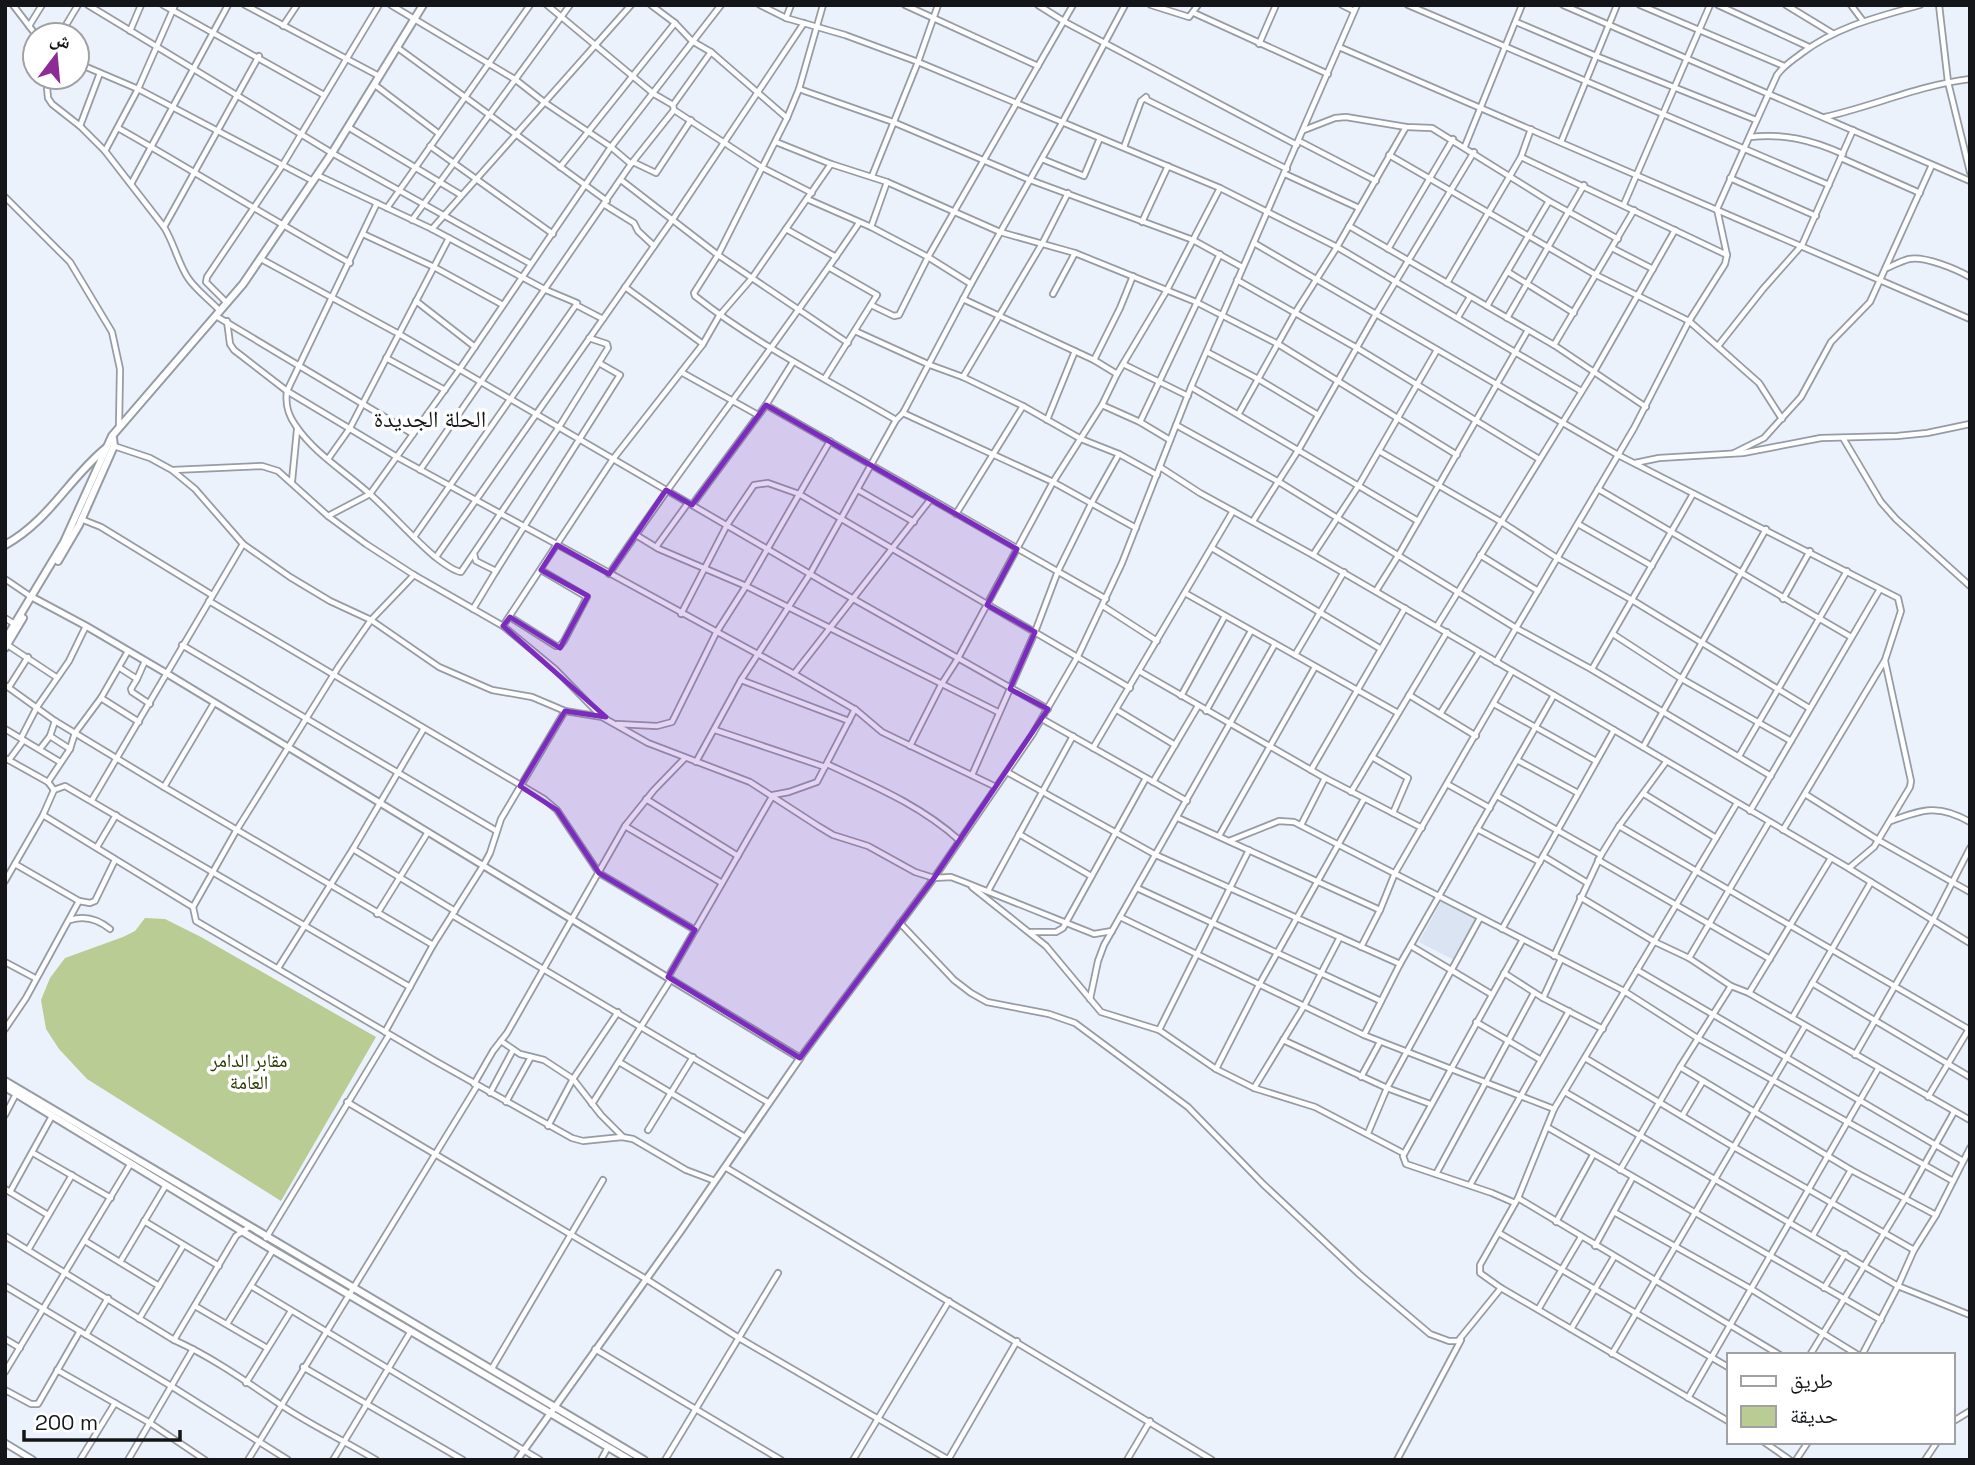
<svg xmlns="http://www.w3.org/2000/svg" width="1975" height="1465" viewBox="0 0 1975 1465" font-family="'Space Grotesk','Noto Naskh Arabic',sans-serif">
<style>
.built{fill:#dae4f3}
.green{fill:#b8cc94}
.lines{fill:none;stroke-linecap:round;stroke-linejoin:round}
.minor-casing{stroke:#969ba4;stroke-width:8}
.tertiary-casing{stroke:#969ba4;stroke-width:9}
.secondary-casing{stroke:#969ba4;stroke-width:10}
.primary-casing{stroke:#969ba4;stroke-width:10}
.minor{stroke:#fff;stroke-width:4.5}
.tertiary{stroke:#fff;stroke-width:5}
.secondary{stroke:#fff;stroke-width:6}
.primary{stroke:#fff;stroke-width:6}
.marked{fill:#7b2cbf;fill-opacity:0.2;stroke:#7b2cbf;stroke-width:5;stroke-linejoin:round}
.labels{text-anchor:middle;stroke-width:7;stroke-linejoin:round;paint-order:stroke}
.park-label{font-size:19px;fill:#283600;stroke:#fff}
.quarter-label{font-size:23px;fill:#131518;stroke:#fff}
</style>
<rect width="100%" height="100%" fill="#ecf2fb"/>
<polygon class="built" points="1442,900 1479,919 1456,961 1419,942"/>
<polygon class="green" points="145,918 165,919 201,937 376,1037 281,1201 87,1079 59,1049 46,1029 41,1000 50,978 65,958 123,937 135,931"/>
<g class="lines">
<g class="minor-casing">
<g id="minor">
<polyline points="13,5 36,35"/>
<polyline points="88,5 332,153 531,264"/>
<polyline points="163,5 324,95"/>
<polyline points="245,5 379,76"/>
<polyline points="391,5 516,80 544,102 611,147 631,164"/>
<polyline points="547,5 654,94 673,105 674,110 763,168 812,193"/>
<polyline points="651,5 675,23 692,41 711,52 787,118"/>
<polyline points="760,5 786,18 845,35 918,62 1220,188 1337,247 1581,391"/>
<path d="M823 5 799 89 787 118 718 255 694 293 695 296C757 345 828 380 896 420"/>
<polyline points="905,5 1038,66"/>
<polyline points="1038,5 1065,22 1297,145"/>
<polyline points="1151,5 1189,17 1198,5"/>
<polyline points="1342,5 1354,11"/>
<polyline points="1408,5 1829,185"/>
<polyline points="1563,5 1970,181"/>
<polyline points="1640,5 1784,66"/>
<polyline points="1718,5 1809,47"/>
<polyline points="1786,5 1832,33"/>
<polyline points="1851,5 1863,21"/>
<polyline points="1939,5 1948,82 1970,172"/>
<polyline points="1194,13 1328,74"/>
<polyline points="786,18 791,5"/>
<polyline points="1516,22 1596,56 1756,120"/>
<polyline points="29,26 42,5"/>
<polyline points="283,26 297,5"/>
<polyline points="130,31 141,5"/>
<polyline points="60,35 78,5"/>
<polyline points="1259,44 1276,5"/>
<polyline points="1339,47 1970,319"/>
<polyline points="398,48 607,201"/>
<polyline points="77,63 138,89 313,181"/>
<path d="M46 77 48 98 52 104 80 126 105 151 164 227C174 243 178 263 188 278 196 290 210 300 220 311"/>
<polyline points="375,85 438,133"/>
<polyline points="799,89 893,122 1030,180 1193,240 1242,267"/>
<polyline points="673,105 711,52"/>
<path d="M1825 117C1874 106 1920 85 1970 79"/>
<polyline points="80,126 100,73"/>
<polyline points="348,127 461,195"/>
<path d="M118 128C196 172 271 220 350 263"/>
<polyline points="1304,130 1335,118 1346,117 1406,127 1432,128 1549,201 1618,239"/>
<path d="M1750 137C1783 133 1812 140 1843 154"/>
<polyline points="1299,141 1376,181"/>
<polyline points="776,142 831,164 887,182 1000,232 1075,253 1196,302 1278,344 1457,455"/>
<polyline points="1561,142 1617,5"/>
<polyline points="430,146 553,234"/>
<polyline points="1465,146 1522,5"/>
<polyline points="1124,147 1141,101 1146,97 1147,100 1287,169"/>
<polyline points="105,151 138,89 175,5"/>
<polyline points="1389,155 1596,275 1689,321 1759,383 1782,419"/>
<polyline points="1521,157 1727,255"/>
<polyline points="1841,158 1920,193"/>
<polyline points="1042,159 1084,176 1100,138"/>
<polyline points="633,162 656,173 691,120"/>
<polyline points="560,167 675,23"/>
<polyline points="1285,174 1359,208"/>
<polyline points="317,175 432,229 546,290 577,303 576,305 603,319"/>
<polyline points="872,176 918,62 938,5"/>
<polyline points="1730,178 1816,216"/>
<polyline points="621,180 718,255 848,343"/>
<polyline points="131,184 228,5"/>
<polyline points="5,197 70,262 112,332 120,369 119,426"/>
<polyline points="807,199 871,227 928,257 971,284"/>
<path d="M377 203 287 391C285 405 288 415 296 426 315 454 347 473 372 496 393 515 412 537 434 556 442 562 453 571 461 572L559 427 608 348 607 344 589 338"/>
<polyline points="1624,204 1710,5"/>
<polyline points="605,205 634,223 638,231 654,246"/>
<polyline points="387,208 530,5"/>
<polyline points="412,220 570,5"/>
<polyline points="1142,222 1168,166"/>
<polyline points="1349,226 1554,345 1646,407"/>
<polyline points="164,227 259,56"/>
<polyline points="871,227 887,182"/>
<polyline points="432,229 631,5"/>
<polyline points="786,229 836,257"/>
<polyline points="363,234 434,267 503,305"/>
<polyline points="1254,243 1618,455 1898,598 1901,611 1885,660 1783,830"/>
<polyline points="1612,248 1653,269"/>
<polyline points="1388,249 1453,139"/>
<polyline points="261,259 399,334 834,588 1048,709"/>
<path d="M1887 268C1894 265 1901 261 1909 259 1925 256 1956 269 1970 277"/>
<polyline points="1508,272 1574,313"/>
<polyline points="1237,280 1357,348 1539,459"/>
<polyline points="1447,283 1521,157 1531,129"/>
<polyline points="625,287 703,344"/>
<polyline points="1053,294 1075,253"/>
<polyline points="963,299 1094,360 1117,374"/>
<polyline points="416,301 475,347"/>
<polyline points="227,303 206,282 207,277 282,166 379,5"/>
<polyline points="871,305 894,316 899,315 928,257 1073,5"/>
<polyline points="1487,306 1549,201"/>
<polyline points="216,316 413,434"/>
<polyline points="1458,317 1470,297"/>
<polyline points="1507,318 1584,185"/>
<polyline points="227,321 230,344 234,350 287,391 397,457 796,675 856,710 882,732 996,787"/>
<polyline points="855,331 930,365 963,377 1023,406 1081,439 1119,454 1157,475"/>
<polyline points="1554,345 1634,210"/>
<polyline points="1718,346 1763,289 1802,245 1853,130"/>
<polyline points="1207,352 1258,379 1318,415"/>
<polyline points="386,358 445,390"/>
<polyline points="1094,360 1120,308 1133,276"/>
<polyline points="1123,364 1188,396"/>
<polyline points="681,372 758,415"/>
<polyline points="963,377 1043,242 1068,193"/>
<polyline points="825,378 877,295 830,268"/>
<polyline points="1191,387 1418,521"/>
<polyline points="766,405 1106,599"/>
<polyline points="1102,405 1140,422 1170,440"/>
<polyline points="903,413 1053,482 1136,528"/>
<polyline points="1239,413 1295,313 1337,247 1406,127"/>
<polyline points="1047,420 1075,351"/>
<polyline points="1140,422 1220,254"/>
<polyline points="1176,425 1279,482 1516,628 1591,669 1771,776"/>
<polyline points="1843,438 1881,502 1896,519 1970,586"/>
<polyline points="114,446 150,458 172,470 195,489 243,544 290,577 330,601 371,620 439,667 492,690 532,697 565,711 602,717 648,743 750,782 818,826 833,835 868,846 915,872 934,878 951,877 964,882 1094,934 1112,931"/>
<polyline points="1379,451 1500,521 1557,558 1632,600 1809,708"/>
<polyline points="1734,453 1764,438 1773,428 1801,397 1831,342 1870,302 1932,165"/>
<polyline points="328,459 350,428 449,238"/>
<polyline points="1635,463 1659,458 1743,453 1821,438 1897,436 1927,433 1970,424"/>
<polyline points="1160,467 1200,493 1313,555 1614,730 1845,866 1970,943"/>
<polyline points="173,470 262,466 278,471 328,516 366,544 414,575 503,626 555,669 600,715"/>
<polyline points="420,470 631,164 674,110"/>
<polyline points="292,481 297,430"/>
<polyline points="1598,489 1851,637"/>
<polyline points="858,490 914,522"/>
<polyline points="692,505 766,405 793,362"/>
<polyline points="956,514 1023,406"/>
<polyline points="328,516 370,494 459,370 611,147 721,5"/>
<polyline points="81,519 101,527 212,595"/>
<polyline points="1253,521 1299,449 1376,314 1474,152"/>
<polyline points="1578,524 1652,566"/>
<polyline points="636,535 659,549 746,586 998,712"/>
<polyline points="414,537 576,305"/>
<polyline points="656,547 688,503"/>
<polyline points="1212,548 1381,649"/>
<polyline points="474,554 476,561 496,571 620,375 599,363"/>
<polyline points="1313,555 1359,485 1437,350"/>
<polyline points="1480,555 1538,591"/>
<polyline points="436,557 673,219 804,23"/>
<path d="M609 574C689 455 779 342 859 223"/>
<polyline points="414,575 371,620 339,666 236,831 193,907 196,921 435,1061 572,1138 583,1141 622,1137 633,1139 686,1170 715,1181"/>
<polyline points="5,579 30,596"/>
<polyline points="1376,591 1398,556 1528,330"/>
<polyline points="1185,593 1398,713"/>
<polyline points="1783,599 1810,551"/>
<polyline points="209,601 544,799 557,810 599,873 695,930"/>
<polyline points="1103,606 1157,641"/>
<polyline points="473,609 496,571"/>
<polyline points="681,614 727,525 754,485 768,483 799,494 1130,688"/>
<polyline points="510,617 556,646 560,646 564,641 587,597 541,570"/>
<polyline points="5,618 16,625"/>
<polyline points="503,626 613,459 703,344 719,316 752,278 831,164"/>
<polyline points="1437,626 1595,370 1675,230"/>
<polyline points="1613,634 1682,679 1791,741"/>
<polyline points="6,644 56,677"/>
<polyline points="182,645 495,830"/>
<polyline points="1295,655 1344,572"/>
<path d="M1496 662 1634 428 1689 321 1725 264 1727 255 1717 209 1777 75C1784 65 1793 60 1802 53 1838 26 1878 17 1920 5"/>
<polyline points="120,668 137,679 131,689 132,692 150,704"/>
<polyline points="1592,669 1693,494"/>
<polyline points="1139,671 1325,778 1422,828"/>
<polyline points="794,674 930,500"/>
<polyline points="137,679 145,661"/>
<polyline points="741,680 849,721"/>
<polyline points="5,685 55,721 164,787 433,945"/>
<polyline points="9,687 28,657"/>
<polyline points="1409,695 1476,736"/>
<polyline points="1181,696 1225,616"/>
<polyline points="101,698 139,722"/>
<polyline points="1494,704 1596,761"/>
<polyline points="1117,710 1175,745"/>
<polyline points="1206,711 1251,631"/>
<polyline points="1440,714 1479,652"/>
<polyline points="1042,719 1187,801"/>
<polyline points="617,724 657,726 672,722 716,633 746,586 830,441"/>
<polyline points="5,729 60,762"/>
<polyline points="715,730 825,767"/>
<polyline points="50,736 70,749"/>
<polyline points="910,746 941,685 957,660 1053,482 1102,405 1117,374 1167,290 1220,188"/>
<polyline points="1643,747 1766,529"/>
<polyline points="1093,748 1233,511"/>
<polyline points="40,749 50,736 55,721"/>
<polyline points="1739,756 1847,571"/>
<polyline points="1372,757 1408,778 1393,813"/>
<polyline points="5,758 48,782 54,790"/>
<polyline points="9,760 23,741 21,738 37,707 69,661 86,626"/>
<polyline points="1517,760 1578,793"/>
<polyline points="696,762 741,680 810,574 896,420 903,413 971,284 1062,123 1125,5"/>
<path d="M827 764C874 786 920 805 959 840"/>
<polyline points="1311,770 1405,608"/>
<polyline points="1007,772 1156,855 1400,964"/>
<polyline points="972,775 1035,632 1058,571 1092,502 1119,454"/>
<polyline points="48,782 70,749 75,733 101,698 128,651"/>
<polyline points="1153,782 1198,706"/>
<polyline points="1447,784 1490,808"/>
<polyline points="164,787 214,703"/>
<polyline points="1351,792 1447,632"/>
<polyline points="1644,794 1716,838"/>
<polyline points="1805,794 1878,840 1970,892"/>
<polyline points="1497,796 1601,855"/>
<polyline points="646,799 738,856"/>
<polyline points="92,800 243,544"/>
<polyline points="1750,811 1880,589"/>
<polyline points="43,815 193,907"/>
<polyline points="1178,818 1380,910"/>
<path d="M1891 821C1923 809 1939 804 1970 822"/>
<polyline points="1301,825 1325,778"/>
<polyline points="625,826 722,883"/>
<polyline points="1619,826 1970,1030"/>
<polyline points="1477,829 1540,862"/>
<polyline points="1019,834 1091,876"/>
<polyline points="1219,836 1315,667"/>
<polyline points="1229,841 1279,821 1294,822 1624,991 1699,1039 1953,1181"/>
<polyline points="97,847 116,815"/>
<polyline points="353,849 455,911"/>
<polyline points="1543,856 1586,882"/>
<polyline points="1598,860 1770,959"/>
<polyline points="15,864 79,901 90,903 95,901 115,860"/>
<polyline points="1849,868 1874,847 1910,787 1911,781 1885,661"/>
<polyline points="5,881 43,815 54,790 65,786 410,987"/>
<polyline points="972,887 1046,946 1101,1012 1159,1030 1216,1069 1254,1088 1315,1107 1403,1153"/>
<polyline points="1137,888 1381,1001"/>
<polyline points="988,891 1073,736"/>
<polyline points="1580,897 1655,942 1689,958 1731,986 1749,993 1970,1120"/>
<polyline points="377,914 428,832"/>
<polyline points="452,915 769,1103"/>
<polyline points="1120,917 1364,1035 1554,1109"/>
<path d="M70 920C85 915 99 920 110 929"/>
<polyline points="900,923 954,980 971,993 987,1002 1049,1014 1075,1023 1188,1107 1263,1184 1359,1274 1430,1334 1449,1341 1458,1341 1501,1288 1728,1421"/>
<polyline points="1502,929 1614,730"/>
<polyline points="1031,932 1056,932 1063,928 1146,778"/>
<polyline points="1411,946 1491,994"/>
<polyline points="1361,947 1380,910 1395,873 1512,671"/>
<polyline points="1554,956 1601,855 1619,826 1666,762"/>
<polyline points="1689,958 1769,822"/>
<polyline points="5,962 35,978"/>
<polyline points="278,968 353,849 423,730"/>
<polyline points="1637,970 1963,1161"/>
<polyline points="1504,973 1543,998 1603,1029"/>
<polyline points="668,977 773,795 789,792 817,782 855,709"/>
<polyline points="1812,983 1970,1077"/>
<polyline points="1749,993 1831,858"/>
<polyline points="1543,998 1561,959"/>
<polyline points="1090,999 1098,961 1104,945 1275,644"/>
<polyline points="1792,1018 1871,882"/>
<polyline points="1476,1022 1541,1060"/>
<polyline points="5,1029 26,998 79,901"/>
<polyline points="1159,1030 1249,850"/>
<polyline points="385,1032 433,945 483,866 490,853 501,819 565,711"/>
<polyline points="1364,1035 1400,964 1554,695"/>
<polyline points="1283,1040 1387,1088 1430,1104"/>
<polyline points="501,1041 520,1054 544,1060 573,1079 601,1115 622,1136"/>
<polyline points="1855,1055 1933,920 1970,848"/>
<polyline points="800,1058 934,878 1032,735 1078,656 1122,563 1191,387 1357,5"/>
<polyline points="1585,1058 1734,1147 1914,1250"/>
<polyline points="619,1062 745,1137"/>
<polyline points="1680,1067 1851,1170 1936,1215"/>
<polyline points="1216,1069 1259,985 1364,799"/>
<polyline points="1361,1077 1380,1042"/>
<polyline points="474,1084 493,1051 507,1033 625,826 654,790 685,758"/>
<polyline points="1254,1088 1304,1006 1340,937"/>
<polyline points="1565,1092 1898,1286 1970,1315"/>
<polyline points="490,1093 513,1050"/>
<polyline points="1928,1097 1969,1029"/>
<polyline points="347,1102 646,1279 739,1338 949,1460"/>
<polyline points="506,1102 531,1057"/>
<polyline points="592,1104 671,979"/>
<polyline points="5,1115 16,1094"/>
<polyline points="1682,1116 1703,1081"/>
<polyline points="548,1126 573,1079 618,1012"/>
<polyline points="1547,1127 1881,1320"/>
<polyline points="648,1130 693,1057"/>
<polyline points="1368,1133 1387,1088 1480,918"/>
<polyline points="33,1153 111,1198"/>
<polyline points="725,1167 1212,1460"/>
<polyline points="1620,1170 1680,1067 1731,986"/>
<polyline points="1436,1174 1534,993"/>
<polyline points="1470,1185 1569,1011"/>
<polyline points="5,1189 48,1215"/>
<polyline points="10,1192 52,1116"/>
<polyline points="1518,1198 1780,1355"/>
<polyline points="1515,1203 1492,1193 1406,1164 1403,1156 1522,941"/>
<polyline points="1614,1212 1751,1289 1858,1355"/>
<polyline points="144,1221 219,1266"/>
<polyline points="1556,1222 1593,1155"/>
<polyline points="1499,1233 1728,1367"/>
<polyline points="1813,1235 1851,1170"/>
<path d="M5 1236 174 1340C212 1357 247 1382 281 1405 312 1426 345 1441 376 1460"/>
<polyline points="266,1238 389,1035"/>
<polyline points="85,1241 159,1286"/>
<polyline points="1595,1246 1633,1177"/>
<polyline points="28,1250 72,1175"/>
<polyline points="120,1262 166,1185"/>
<polyline points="5,1286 171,1386 288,1460"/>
<polyline points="251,1286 540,1460"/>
<polyline points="1501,1288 1480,1273 1480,1265 1518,1198 1554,1109 1737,803"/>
<polyline points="1824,1288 1845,1254"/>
<polyline points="195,1306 267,1348"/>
<polyline points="1539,1308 1581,1237"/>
<polyline points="139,1319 183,1246"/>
<polyline points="227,1324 273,1250"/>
<polyline points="1571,1329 1614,1257"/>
<polyline points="86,1335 108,1298"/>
<polyline points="5,1339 20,1348"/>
<polyline points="174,1340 236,1236 249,1227"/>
<polyline points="595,1349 781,1460"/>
<polyline points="1612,1354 1805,1026"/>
<polyline points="1810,1355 1905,1199 1954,1112"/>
<polyline points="1862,1355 1898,1286 1914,1250 1936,1215 1970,1148"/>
<polyline points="303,1367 463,1460"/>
<polyline points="57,1370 150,1423 205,1460"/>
<polyline points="491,1370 603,1180"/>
<polyline points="5,1372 131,1163"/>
<polyline points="246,1383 291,1311"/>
<polyline points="5,1390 31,1404 38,1404 80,1331"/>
<polyline points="1688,1398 1878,1069"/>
<polyline points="1952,1422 1970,1411"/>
<polyline points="1764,1442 1790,1460"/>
<polyline points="80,1460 115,1403"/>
<polyline points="128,1460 193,1349"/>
<polyline points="248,1460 477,1086"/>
<polyline points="333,1460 411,1331"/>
<polyline points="601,1460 608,1447"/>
<polyline points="665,1460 778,1273"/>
<polyline points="853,1460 949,1301"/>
<polyline points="948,1460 1017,1341"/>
<polyline points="1127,1460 1150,1421"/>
<polyline points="1397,1460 1461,1340"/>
<polyline points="1796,1460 1808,1442"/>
<polyline points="1925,1460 1937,1442"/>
</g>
</g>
<g class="tertiary-casing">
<g id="tertiary">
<polyline points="30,596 86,626 166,673 800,1058 680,1232 517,1460"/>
<polyline points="5,1443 33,1460"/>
</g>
</g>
<g class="secondary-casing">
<path id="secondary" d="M5 545C49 521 69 478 106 448"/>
</g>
<g class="primary-casing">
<g id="primary">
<polyline points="58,561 79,525 114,446 113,438"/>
<polyline points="5,640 64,542 112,436 243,284 332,153 423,5"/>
<polyline points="5,648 23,618"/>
<polyline points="5,1081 644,1460"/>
<polyline points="5,1087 273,1250 630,1460"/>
</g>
</g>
<use href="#minor" class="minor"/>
<use href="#tertiary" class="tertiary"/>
<use href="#secondary" class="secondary"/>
<use href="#primary" class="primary"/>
</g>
<path class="marked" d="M766 405 1017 549 987 605 1035 632 1010 689 1048 709 934 878 800 1058 668 977 695 930 599 873 557 810 520 786 565 711 606 717 503 626 510 617 560 648 588 596 541 570 557 545 609 574 666 490 692 505Z"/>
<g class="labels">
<g class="park-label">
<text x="249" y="1067">مقابر الدامر<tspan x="249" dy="22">العامة</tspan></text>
</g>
<g class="quarter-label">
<text x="430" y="427">الحلة الجديدة</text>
</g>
</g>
<rect width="1975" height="1465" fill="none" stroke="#131518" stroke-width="14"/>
<rect x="1727" y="1353" width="228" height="91" fill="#ffffff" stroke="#a1a1a3" stroke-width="2"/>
<rect x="1741" y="1376" width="35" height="10" fill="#ffffff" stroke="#a1a1a3" stroke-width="2"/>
<text x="1790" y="1388" font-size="21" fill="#131518">طريق</text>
<rect x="1741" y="1406" width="35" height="21" fill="#b8cc94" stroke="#a1a1a3" stroke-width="2"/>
<text x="1790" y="1423" font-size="21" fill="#131518">حديقة</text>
<g transform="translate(56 56) rotate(16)"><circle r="33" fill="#ffffff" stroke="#a1a1a3" stroke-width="2"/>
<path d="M0-5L12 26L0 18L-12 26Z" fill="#8c2c94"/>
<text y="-10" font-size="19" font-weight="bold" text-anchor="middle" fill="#131518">ش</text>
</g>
<path d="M24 1430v10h156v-10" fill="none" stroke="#131518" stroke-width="3.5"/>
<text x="35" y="1430" font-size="21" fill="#131518" stroke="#ffffff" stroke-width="5" paint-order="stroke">200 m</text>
</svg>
